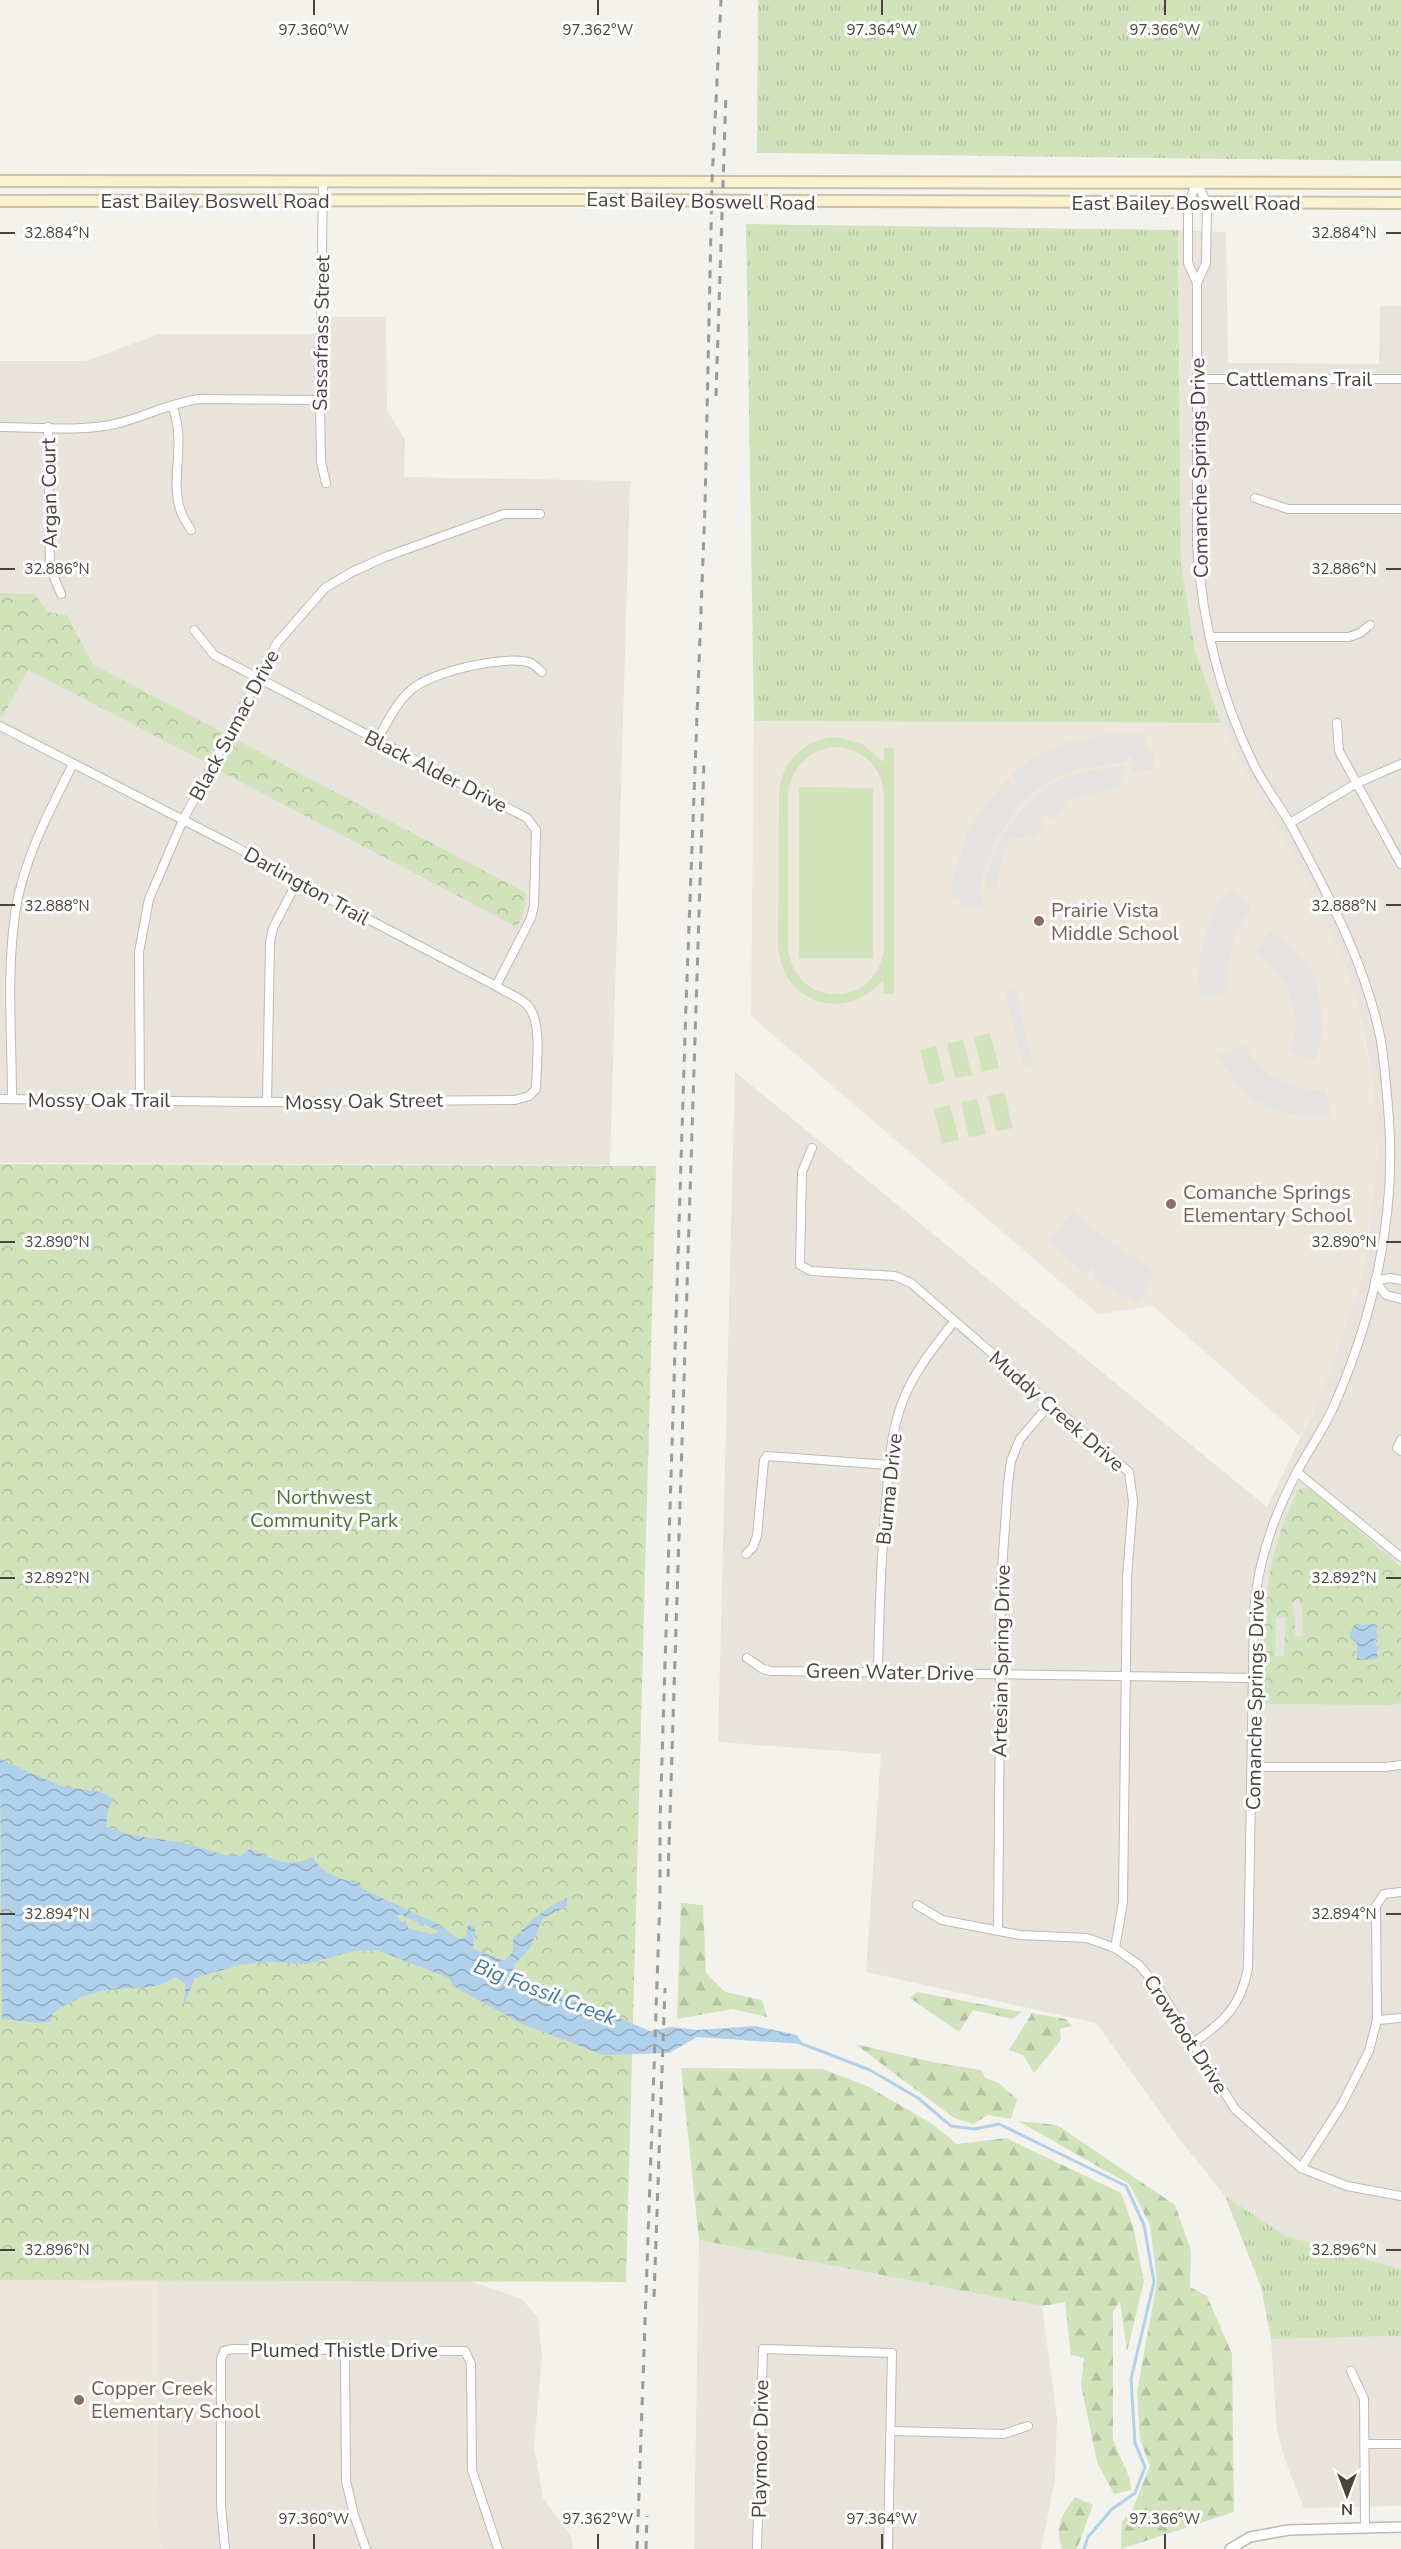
<svg xmlns="http://www.w3.org/2000/svg" width="1401" height="2549" viewBox="0 0 1401 2549" font-family="'Nunito Sans',sans-serif">
<style>
.residential{fill:#e8e4db}
.education{fill:#ece7d8}
.grass{fill:url(#grass-tufts)}
.forest{fill:url(#forest-firs)}
.park{fill:url(#park-crowns)}
.pitch{fill:#d0e3bb;fill-rule:evenodd}
.parking{fill:#e4e3e0}
.water{fill:url(#water-waves);fill-rule:evenodd}
.lines{fill:none;stroke-linecap:round;stroke-linejoin:round}
.stream{stroke:#b1d0e9;stroke-width:3}
.minor-casing{stroke:#bfbab0;stroke-width:10}
.tertiary-casing{stroke:#bfbab0;stroke-width:12}
.secondary-casing{stroke:#cbc2a0;stroke-width:14}
.minor{stroke:#fff;stroke-width:8}
.tertiary{stroke:#fff;stroke-width:9}
.secondary{stroke:#f9f1d2;stroke-width:10}
.rail{stroke:#9a9a9a;stroke-width:3;stroke-dasharray:8 8;stroke-linecap:butt}
.ticks{fill:none;stroke:#48433b;stroke-width:2}
.education-dot{fill:#8d6e63;stroke:#fff;stroke-width:2}
.labels{text-anchor:middle;stroke-width:6;stroke-linejoin:round;paint-order:stroke}
.street-label{font-size:20px;fill:#48433b;stroke:#fff}
.education-label{font-size:20px;fill:#785e54;stroke:#fff;text-anchor:start}
.park-label{font-size:20px;fill:#4a7434;stroke:#fff}
.water-label{font-size:21px;font-style:italic;fill:#4078a8;stroke:#fff}
.ticks-label{font-size:15px;text-anchor:middle;fill:#48433b;stroke:#fff;stroke-width:6;stroke-linejoin:round;paint-order:stroke}
</style>
<defs>
<pattern id="grass-tufts" width="24" height="20" patternUnits="userSpaceOnUse" patternTransform="scale(1.5)"><rect width="24" height="20" fill="#d0e3bb"/><path d="M3 7l-1-3M5 7V3M7 7l1-3M15 17l-1-3M17 17v-4M19 17l1-3" fill="none" stroke="#b4c4a2"/></pattern>
<pattern id="forest-firs" width="22" height="20" patternUnits="userSpaceOnUse" patternTransform="scale(1.5)"><rect width="22" height="20" fill="#d0e3bb"/><path d="M5 1l3.5 6h-7zM16 11l3.5 6h-7z" fill="#b4c4a2"/></pattern>
<pattern id="park-crowns" width="20" height="18" patternUnits="userSpaceOnUse" patternTransform="scale(1.5)"><rect width="20" height="18" fill="#d0e3bb"/><path d="M2 6a3 3 0 1 1 6 0M12 15a3 3 0 1 1 6 0" fill="none" stroke="#b4c4a2"/></pattern>
<pattern id="water-waves" width="16" height="10" patternUnits="userSpaceOnUse" patternTransform="scale(1.5)"><rect width="16" height="10" fill="#b1d0e9"/><path d="M0 5q4-4 8 0t8 0" fill="none" stroke="#92aabe"/></pattern>
</defs>
<rect width="100%" height="100%" fill="#f4f2ed"/>
<g class="residential">
<polygon points="1178,230 1226,232 1228,363 1379,364 1380,306 1401,306 1401,2269 1286,2236 1225,2196 1178,2137 1096,2023 866,1972 881,1754 718,1742 735,1072 1267,1507 1320,1397 1358,1290 1368,1249 1377,1151 1372,1073 1366,1042 1353,989 1340,955 1310,887 1258,796 1221,723 1195,650 1181,563"/>
<polygon points="321,317 386,317 387,410 405,440 404,477 630,481 610,1165 0,1163 0,717 2,718 28,670 207,763 221,732 93,664 67,615 48,612 35,594 0,593 0,361 86,361 159,334 320,334"/>
<polygon points="699,2240 1042,2306 1057,2418 1055,2480 1041,2549 694,2549"/>
<polygon points="158,2280 470,2281 522,2299 538,2318 542,2358 534,2445 543,2498 571,2536 573,2549 162,2549 156,2520"/>
<polygon points="1401,2336 1401,2506 1304,2508 1287,2465 1277,2432 1271,2339"/>
</g>
<g class="education">
<polygon points="754,721 1221,723 1258,796 1310,887 1340,955 1353,989 1372,1073 1377,1151 1368,1249 1358,1290 1320,1397 1300,1436 1153,1306 1098,1314 751,1016"/>
<polygon points="0,2280 158,2280 156,2520 162,2549 0,2549"/>
</g>
<g class="grass">
<polygon points="758,0 1401,0 1401,161 757,153"/>
<polygon points="746,224 1178,230 1181,563 1195,650 1221,723 754,721"/>
<polygon points="1225,2196 1286,2236 1401,2269 1401,2336 1271,2339 1261,2287"/>
</g>
<g class="forest">
<polygon points="681,1903 703,1905 706,1973 725,1992 762,2000 767,2017 733,2009 677,2019"/>
<polygon points="917,1992 1022,2012 1012,2019 973,2010 959,2032 910,1998"/>
<polygon points="1032,2013 1066,2019 1072,2026 1060,2029 1061,2040 1034,2073 1023,2055 1009,2050"/>
<polygon points="855,2044 937,2063 982,2070 985,2078 999,2083 1017,2099 1011,2119 988,2115 973,2124 954,2118"/>
<polygon points="681,2068 822,2069 867,2086 931,2123 957,2144 1006,2138 1121,2193 1133,2226 1144,2282 1127,2351 1120,2301 1113,2312 1113,2440 1130,2479 1131,2490 1114,2494 1097,2462 1081,2385 1084,2358 1071,2355 1065,2302 1042,2306 699,2240"/>
<polygon points="1018,2121 1057,2125 1175,2205 1191,2251 1190,2287 1207,2296 1232,2354 1234,2512 1121,2549 1122,2522 1133,2508 1150,2466 1140,2439 1137,2391 1157,2282 1150,2225 1129,2184"/>
<path d="M1075 2497 1093 2505 1077 2549H1062C1054 2525 1061 2517 1075 2497Z"/>
</g>
<g class="park">
<polygon points="0,593 35,594 48,612 67,615 93,664 222,732 207,763 28,670 2,718 0,717"/>
<polygon points="235,739 526,893 524,912 517,927 218,770"/>
<polygon points="0,1164 656,1166 626,2282 0,2280"/>
<path d="M1302 1487 1312 1490 1401 1567V1703L1391 1705 1262 1704C1264 1624 1260 1563 1299 1489Z"/>
</g>
<g class="pitch">
<path d="M836 737 862 744 884 762V748H894V994H884L883 980C846 1023 783 1005 778 947L779 795C781 761 803 740 836 737ZM836 747C864 749 882 767 884 795V947C879 1010 793 1010 788 947V795C791 767 809 749 836 747Z"/>
<polygon points="799,787 873,788 873,958 799,958"/>
<polygon points="990,1033 999,1068 982,1072 974,1037"/>
<polygon points="963,1040 972,1075 955,1078 947,1043"/>
<polygon points="936,1046 945,1081 929,1085 920,1050"/>
<polygon points="1004,1092 1013,1128 996,1131 988,1096"/>
<polygon points="977,1099 986,1134 969,1138 961,1102"/>
<polygon points="950,1105 959,1140 942,1144 934,1109"/>
</g>
<g class="parking">
<polygon points="1103,735 1146,735 1145,745 1148,748 1154,749 1153,769 1131,772 1133,761 1129,754 1126,762 1079,769 1056,778 1038,789 1020,805 996,839 982,877 980,894 985,909 959,907 961,900 953,896 952,881 967,834 980,811 1007,780 1012,785 1017,782 1011,776 1029,760 1062,744"/>
<polygon points="1125,766 1119,787 1071,799 1064,803 1066,809 1051,819 1046,815 1039,820 1044,826 1033,838 1029,835 1025,839 1011,837 1003,853 996,889 986,889 986,874 1002,836 1023,809 1038,795 1051,784 1079,772"/>
<polygon points="1231,888 1252,907 1235,933 1232,945 1227,976 1229,992 1201,998 1198,979 1200,960 1208,927 1218,905"/>
<polygon points="1269,931 1283,940 1304,959 1315,978 1321,1006 1322,1033 1315,1060 1291,1053 1296,1023 1290,993 1283,980 1260,956 1255,954"/>
<polygon points="1016,989 1032,1064 1023,1067 1006,992"/>
<polygon points="1245,1045 1253,1059 1268,1074 1301,1089 1326,1090 1331,1117 1308,1117 1287,1113 1265,1106 1244,1093 1217,1056"/>
<polygon points="1073,1211 1113,1245 1155,1270 1139,1304 1093,1278 1097,1271 1092,1267 1087,1274 1048,1242"/>
<polygon points="1298,1598 1302,1610 1303,1636 1295,1636 1295,1616 1292,1603"/>
<polygon points="1276,1617 1285,1617 1284,1657 1275,1656"/>
</g>
<g class="water">
<polygon points="1375,1624 1378,1627 1376,1633 1379,1636 1374,1640 1376,1645 1379,1647 1376,1651 1378,1657 1375,1659 1357,1660 1357,1643 1350,1638 1350,1633 1355,1625"/>
<path d="M0 1759 61 1786 101 1792 114 1799 108 1809 106 1827 131 1835 185 1843 225 1855 240 1856 250 1849C276 1858 283 1870 313 1857 321 1873 342 1882 360 1882L361 1888 440 1925 458 1939 466 1937 468 1924 475 1928 473 1949 504 1961 513 1952V1939C530 1921 545 1907 567 1898V1906L543 1918 530 1948 514 1965 516 1973 550 1993 595 2008 650 2031 672 2027 698 2030 755 2026 797 2035 803 2044 697 2037 669 2053 603 2055 520 2023 453 1986 449 1978 377 1950 354 1951 306 1964 270 1962 239 1965 195 1978 183 2006 186 1984 175 1977C158 1991 129 1987 107 1990 89 1993 66 2002 52 2014L51 2022C34 2025 19 2019 2 2019ZM403 1914 404 1917 418 1922 420 1926 425 1924 439 1932 431 1934 408 1928 406 1921 400 1923 397 1915Z"/>
</g>
<g class="lines">
<polyline class="stream" points="800,2043 870,2070 918,2098 951,2126 974,2129 999,2124 1126,2186 1144,2225 1154,2282 1131,2379 1135,2443 1145,2467 1135,2493 1112,2509 1088,2537 1084,2549"/>
<g class="minor-casing">
<g id="minor">
<polyline points="323,181 320,400 321,462 326,483"/>
<polyline points="1197,182 1188,204 1188,263 1197,283"/>
<polyline points="1197,379 1401,379"/>
<path d="M172 406C187 442 170 477 180 509 182 516 187 524 191 530"/>
<path d="M0 427C37 427 79 432 115 424 144 417 170 403 199 399L320 400"/>
<polyline points="48,427 50,568 61,594"/>
<polyline points="1255,498 1288,509 1401,509"/>
<polyline points="194,630 214,655 527,818 536,830 534,905 531,918 496,986"/>
<polyline points="1211,637 1349,637 1360,633 1370,625"/>
<polyline points="1337,723 1339,751 1401,864"/>
<path d="M0 726 236 847 297 882 496 986C505 992 517 996 525 1003 544 1018 536 1067 536 1089L529 1096 515 1100 267 1102 0 1099"/>
<path d="M377 740C387 723 396 703 411 690 430 672 507 654 531 663 534 665 539 669 542 672"/>
<polyline points="1290,823 1357,783 1401,764"/>
<path d="M12 1099C12 1036 6 970 16 908 25 856 50 810 73 764"/>
<polyline points="140,1100 139,952 149,899 183,820 277,643 325,588 352,572 385,557 504,514 540,514"/>
<polyline points="267,1102 270,943 273,928 297,882"/>
<polyline points="812,1148 802,1172 800,1265 811,1271 895,1276 911,1283 1129,1472 1133,1501 1127,1578 1123,1902 1115,1948"/>
<polyline points="1401,1280 1390,1278 1375,1281 1386,1295 1401,1299"/>
<polyline points="1401,1440 1397,1448 1401,1451"/>
<polyline points="1297,1472 1401,1557"/>
<polyline points="746,1554 753,1547 757,1536 764,1460 767,1456 889,1465"/>
<polyline points="747,1658 763,1669 771,1671 1253,1678"/>
<path d="M878 1673C879 1616 881 1559 886 1503 889 1469 890 1435 902 1403 913 1373 934 1347 954 1322"/>
<polyline points="1252,1767 1385,1767 1401,1765"/>
<polyline points="917,1905 942,1920 1020,1935 1087,1938 1115,1948 1139,1965 1157,1986 1235,2109 1301,2168 1347,2186 1401,2196"/>
<polyline points="998,1931 1001,1584 1008,1483 1011,1461 1020,1439 1049,1405"/>
<polyline points="1377,2020 1401,2018"/>
<path d="M1193 2043C1224 2022 1241 2006 1248 1968L1254 1613C1257 1562 1273 1517 1297 1472 1308 1451 1323 1430 1333 1408 1373 1318 1396 1218 1389 1120 1387 1094 1385 1067 1381 1041 1366 964 1328 895 1292 827 1280 805 1264 786 1253 763 1220 696 1202 620 1197 545V283L1206 263 1207 204 1197 182"/>
<polyline points="1301,2168 1341,2106 1369,2051 1377,2020 1376,1906 1384,1894 1401,1892"/>
<polyline points="345,2351 346,2481 354,2515 366,2549"/>
<polyline points="1351,2371 1364,2399 1365,2528"/>
<polyline points="892,2431 1004,2434 1028,2426"/>
<polyline points="1365,2444 1401,2444"/>
<polyline points="225,2549 221,2505 221,2359 224,2351 233,2349 465,2351 471,2364 472,2470 498,2549"/>
<polyline points="757,2549 763,2349 892,2353 888,2549"/>
</g>
</g>
<g class="tertiary-casing">
<polyline id="tertiary" points="1230,2549 1250,2537 1289,2530 1401,2527"/>
</g>
<g class="secondary-casing">
<g id="secondary">
<polyline points="0,181 1401,183"/>
<polyline points="0,201 574,200 1401,203"/>
</g>
</g>
<use href="#minor" class="minor"/>
<use href="#tertiary" class="tertiary"/>
<use href="#secondary" class="secondary"/>
<g class="rail">
<polyline points="716,396 726,93"/>
<polyline points="668,1877 704,759"/>
<polyline points="654,2297 665,1988"/>
<polyline points="637,2549 660,1898 660,1822 686,1005 705,506 712,182 721,0"/>
<polyline points="646,2549 647,2516"/>
</g>
</g>
<path class="ticks" d="M314 0V15M598 0V15M882 0V15M1165 0V15M0 233H15M1386 233H1401M0 569H15M1386 569H1401M0 905H15M1386 905H1401M0 1242H15M1386 1242H1401M0 1578H15M1386 1578H1401M0 1914H15M1386 1914H1401M0 2250H15M1386 2250H1401M314 2534V2549M598 2534V2549M882 2534V2549M1165 2534V2549"/>
<g class="education-dot">
<circle cx="1039" cy="921" r="6"/>
<circle cx="1171" cy="1204" r="6"/>
<circle cx="79" cy="2400" r="6"/>
</g>
<g class="labels">
<g class="street-label">
<text x="215" y="208">East Bailey Boswell Road</text>
<text transform="translate(701 201) rotate(1)" y="7">East Bailey Boswell Road</text>
<text x="1186" y="210">East Bailey Boswell Road</text>
<text transform="translate(321 333) rotate(-89)" y="7">Sassafrass Street</text>
<text x="1299" y="386">Cattlemans Trail</text>
<text transform="translate(1199 468) rotate(-91)" y="7">Comanche Springs Drive</text>
<text transform="translate(49 493) rotate(-91)" y="7">Argan Court</text>
<text transform="translate(234 725) rotate(-62)" y="7">Black Sumac Drive</text>
<text transform="translate(436 771) rotate(27)" y="7">Black Alder Drive</text>
<text transform="translate(307 886) rotate(29)" y="7">Darlington Trail</text>
<text x="99" y="1107">Mossy Oak Trail</text>
<text transform="translate(364 1101) rotate(-1)" y="7">Mossy Oak Street</text>
<text transform="translate(1057 1411) rotate(41)" y="7">Muddy Creek Drive</text>
<text transform="translate(889 1489) rotate(-84)" y="7">Burma Drive</text>
<text transform="translate(1001 1661) rotate(-89)" y="7">Artesian Spring Drive</text>
<text transform="translate(890 1672) rotate(1)" y="7">Green Water Drive</text>
<text transform="translate(1255 1700) rotate(-89)" y="7">Comanche Springs Drive</text>
<text transform="translate(1186 2034) rotate(57)" y="7">Crowfoot Drive</text>
<text x="344" y="2357">Plumed Thistle Drive</text>
<text transform="translate(760 2449) rotate(-89)" y="7">Playmoor Drive</text>
</g>
<g class="education-label">
<text x="1051" y="917">Prairie Vista<tspan x="1051" dy="23">Middle School</tspan></text>
<text x="1183" y="1199">Comanche Springs<tspan x="1183" dy="23">Elementary School</tspan></text>
<text x="91" y="2395">Copper Creek<tspan x="91" dy="23">Elementary School</tspan></text>
</g>
<g class="park-label">
<text x="324" y="1504">Northwest<tspan x="324" dy="23">Community Park</tspan></text>
</g>
<g class="water-label">
<text transform="translate(545 1992) rotate(21)" y="7">Big Fossil Creek</text>
</g>
</g>
<g class="ticks-label">
<text x="314" y="35">97.360°W</text>
<text x="598" y="35">97.362°W</text>
<text x="882" y="35">97.364°W</text>
<text x="1165" y="35">97.366°W</text>
<text x="1344" y="238">32.884°N</text>
<text x="57" y="238">32.884°N</text>
<text x="1344" y="574">32.886°N</text>
<text x="57" y="574">32.886°N</text>
<text x="1344" y="911">32.888°N</text>
<text x="57" y="911">32.888°N</text>
<text x="1344" y="1247">32.890°N</text>
<text x="57" y="1247">32.890°N</text>
<text x="57" y="1583">32.892°N</text>
<text x="1344" y="1583">32.892°N</text>
<text x="57" y="1919">32.894°N</text>
<text x="1344" y="1919">32.894°N</text>
<text x="1344" y="2255">32.896°N</text>
<text x="57" y="2255">32.896°N</text>
<text x="314" y="2524">97.360°W</text>
<text x="598" y="2524">97.362°W</text>
<text x="882" y="2524">97.364°W</text>
<text x="1165" y="2524">97.366°W</text>
</g>
<g transform="translate(1347 2495) rotate(180)" stroke="#ffffff" stroke-width="4.5" paint-order="stroke">
<path d="M0-4.5L10 22L0 15L-10 22Z" fill="#48433b"/>
<text y="-9" font-size="16" font-weight="bold" text-anchor="middle" fill="#48433b">N</text>
</g>
</svg>
